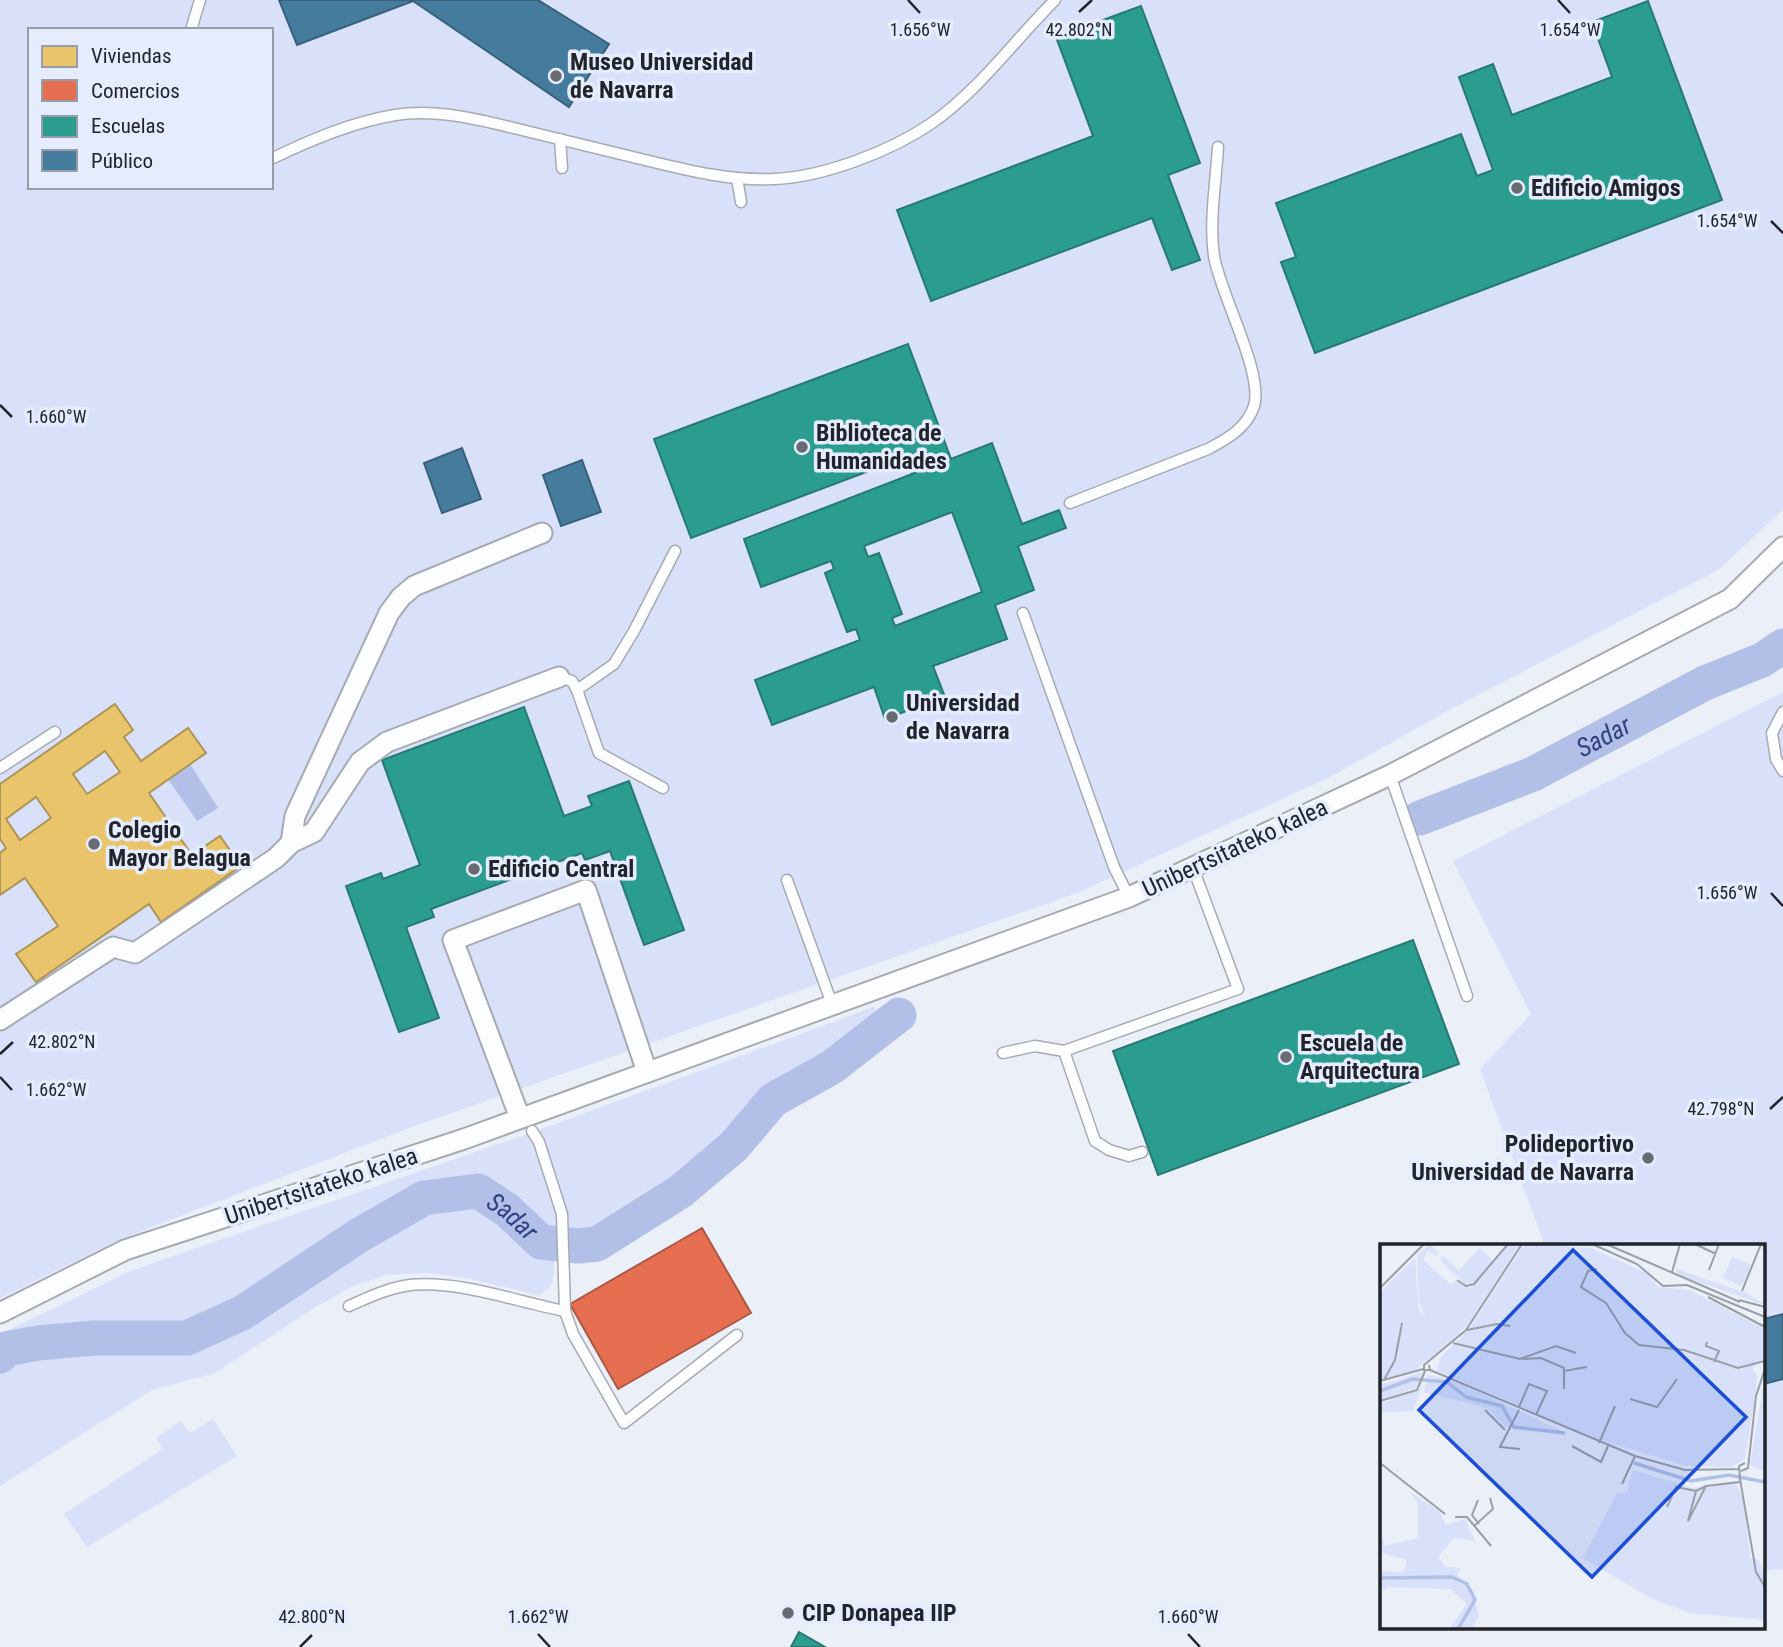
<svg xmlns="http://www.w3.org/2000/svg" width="1783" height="1647" viewBox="0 0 1783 1647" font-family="'Roboto Condensed',sans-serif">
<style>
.green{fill:#d8e1f9;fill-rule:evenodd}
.water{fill:#b2bfe7}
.homes{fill:#e9c46a;stroke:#ad9457;stroke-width:2;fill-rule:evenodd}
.shops{fill:#e76f51;stroke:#ac5845;stroke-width:2}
.schools{fill:#2a9d8f;stroke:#277971;stroke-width:2;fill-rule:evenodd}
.public{fill:#457b9d;stroke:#3a617a;stroke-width:2}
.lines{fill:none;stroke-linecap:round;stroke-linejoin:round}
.river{stroke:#b2bfe7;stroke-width:35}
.lane-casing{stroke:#a7aab0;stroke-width:13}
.street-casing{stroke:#a7aab0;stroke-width:23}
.lane{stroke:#fcfdfe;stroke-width:10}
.street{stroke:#fcfdfe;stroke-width:19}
.ticks{fill:none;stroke:#21242a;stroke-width:2.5}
.poi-dot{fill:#686b72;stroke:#e5ecfe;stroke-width:2.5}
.labels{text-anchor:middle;stroke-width:7;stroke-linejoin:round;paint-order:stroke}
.poi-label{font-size:24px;font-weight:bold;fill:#21242a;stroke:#e5ecfe;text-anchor:start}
.street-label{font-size:24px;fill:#21242a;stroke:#e5ecfe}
.water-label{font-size:26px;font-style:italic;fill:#314283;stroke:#e5ecfe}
.inset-river{fill:none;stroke:#b2bfe7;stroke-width:3.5}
.inset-road{fill:none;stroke:#9a9ea6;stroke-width:2}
.view{fill:#1d4ed8;fill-opacity:0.15;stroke:#1d4ed8;stroke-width:3.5}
.inset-edge{fill:none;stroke:#21242a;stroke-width:3.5}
.ticks-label{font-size:18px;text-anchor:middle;fill:#21242a;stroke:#e5ecfe;stroke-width:7;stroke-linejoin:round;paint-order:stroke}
</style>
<rect width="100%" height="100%" fill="#ebeff8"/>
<g class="green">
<path d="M0 0H1783V510L1718 570 1453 708 1328 778 1077 893 412 1127 123 1238 0 1298ZM30 30H271V187H30Z"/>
<polygon points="1783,692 1783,1569 1764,1571 1764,1246 1545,1246 1480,1069 1531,1014 1453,861"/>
<path d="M874 1007 880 1022 850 1043 780 1077 758 1096 727 1136 685 1176 590 1234 554 1261C554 1278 555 1288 538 1295L466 1278 427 1273 386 1275 353 1286 314 1308 215 1373 152 1390 0 1486V1334L133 1270 533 1132Z"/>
<polygon points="213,1419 237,1456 87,1547 64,1514 163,1449 156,1438 181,1421 190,1433"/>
</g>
<polygon class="water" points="190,764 218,808 197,821 168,779"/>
<path class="homes" d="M115 704 133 730 124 737 141 761 188 728 206 753 149 793 192 855 220 836 241 866 161 922 149 904 36 982 16 954 58 926 25 878 0 895V853L6 848 0 839V784ZM105 751 120 772 87 794 73 774ZM36 797 51 818 20 840 6 819Z"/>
<polygon class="shops" points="702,1228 751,1313 618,1389 570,1304"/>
<g class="schools">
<polygon points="1648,1 1722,200 1315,353 1281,262 1296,257 1276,203 1461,134 1477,176 1493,170 1459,77 1493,64 1512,115 1612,77 1592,22"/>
<polygon points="1141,6 1200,163 1168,175 1200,260 1172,270 1152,218 931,301 897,210 1093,136 1056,37"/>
<polygon points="908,344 951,459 913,475 910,467 918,464 914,454 691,538 654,439"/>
<path d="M992 443 1022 524 1059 510 1066 528 1018 546 1034 590 995 605 1007 639 933 666 945 697 885 719 874 687 772 725 755 680 860 640 856 629 847 632 825 573 834 569 831 561 761 587 744 539ZM952 512 982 592 895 626 892 618 902 614 879 553 868 557 864 546Z"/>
<polygon points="524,707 564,816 592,806 588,796 629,781 684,930 644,945 610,851 585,860 582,853 431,909 434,917 406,927 439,1018 399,1032 346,886 381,873 383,879 420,865 382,760"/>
<polygon points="1413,940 1459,1064 1158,1175 1113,1051"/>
<polygon points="799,1632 825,1647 791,1647"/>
</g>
<g class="public">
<polygon points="279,0 538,0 609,44 569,107 413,1 297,45"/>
<polygon points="462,448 481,499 442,513 424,463"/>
<polygon points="582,460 601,512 561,526 543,475"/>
<polygon points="1783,1314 1783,1379 1764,1384 1764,1319"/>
</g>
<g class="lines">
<g class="river">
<path id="s1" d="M1420 818 1533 774 1705 683 1762 660 1783 646"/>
<path id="s2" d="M0 1356 6 1349 38 1343 94 1338H187L242 1313 358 1236 424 1198 478 1191 507 1210 541 1242 578 1246 597 1244 681 1191 734 1146 773 1100 832 1067 899 1015"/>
</g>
<g class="lane-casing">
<g id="lane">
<polyline points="191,30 200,0"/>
<polyline points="560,139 562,168"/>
<path d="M271 159C310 140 352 122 395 115 438 108 485 121 526 131 567 141 608 151 649 161 690 171 731 181 774 179 824 177 891 151 932 123 980 89 1014 41 1055 0"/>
<polyline points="737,178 741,202"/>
<path d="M1070 503 1208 449C1227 439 1247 428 1254 406 1264 373 1220 294 1214 256 1209 221 1216 182 1218 147"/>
<polyline points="1023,613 1114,867 1129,897"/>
<polyline points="559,677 572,681 577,690 599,753 663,788"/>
<polyline points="577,690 614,664 634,631 675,551"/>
<polyline points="1783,712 1772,733 1776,759 1783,771"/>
<polyline points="0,768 55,732"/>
<polyline points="1390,775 1467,996"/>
<polyline points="787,880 832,1004"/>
<polyline points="1064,1051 1095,1141 1109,1150 1129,1156 1142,1152"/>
<polyline points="1003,1053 1035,1046 1064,1051 1238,989 1193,868"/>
<polyline points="532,1131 539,1142 562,1214 565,1311 573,1334 624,1423 737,1335"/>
<path d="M349 1306C369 1297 388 1288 410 1285 460 1280 517 1302 565 1311"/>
</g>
</g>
<g class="street-casing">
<g id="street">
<polyline points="291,843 314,832 360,762 387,742 559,677"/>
<polyline points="0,1020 113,947 135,953 276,858 291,843 295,816 389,613 401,597 414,586 542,533"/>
<polyline points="520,1118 453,940 586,890 647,1072"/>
<polyline points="0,1313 125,1250 464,1139 1129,897 1390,775 1730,599 1783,547"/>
</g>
</g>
<use href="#lane" class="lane"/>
<use href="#street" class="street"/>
</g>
<path class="ticks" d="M908 0 920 13M1558 0 1570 13M1079 12 1092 0M1771 221 1783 233M0 405 12 417M1771 893 1783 906M0 1054 13 1042M0 1077 12 1090M1770 1109 1783 1097M538 1634 550 1647M1188 1634 1200 1647M300 1647 312 1635"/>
<g class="poi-dot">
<circle cx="556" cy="76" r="7"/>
<circle cx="1517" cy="188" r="7"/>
<circle cx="802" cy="447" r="7"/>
<circle cx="892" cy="717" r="7"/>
<circle cx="94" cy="844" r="7"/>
<circle cx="474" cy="869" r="7"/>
<circle cx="1286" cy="1057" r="7"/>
<circle cx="1648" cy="1158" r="7"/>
<circle cx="788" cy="1613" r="7"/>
</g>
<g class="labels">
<g class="poi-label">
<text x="570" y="70">Museo Universidad<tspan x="570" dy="28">de Navarra</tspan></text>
<text x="1531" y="196">Edificio Amigos</text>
<text x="816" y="441">Biblioteca de<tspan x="816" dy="28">Humanidades</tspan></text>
<text x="906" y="711">Universidad<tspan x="906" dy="28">de Navarra</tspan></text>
<text x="108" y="838">Colegio<tspan x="108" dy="28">Mayor Belagua</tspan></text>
<text x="488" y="877">Edificio Central</text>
<text x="1300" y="1051">Escuela de<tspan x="1300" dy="28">Arquitectura</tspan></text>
<text x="1634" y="1152" text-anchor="end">Polideportivo<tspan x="1634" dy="28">Universidad de Navarra</tspan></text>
<text x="802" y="1621">CIP Donapea IIP</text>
</g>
<g class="street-label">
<text transform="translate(1235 848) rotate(-25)" y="8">Unibertsitateko kalea</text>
<text transform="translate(321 1186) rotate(-18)" y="8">Unibertsitateko kalea</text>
</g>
<g class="water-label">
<text dy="9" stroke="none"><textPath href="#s1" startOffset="201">Sadar</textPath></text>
<text dy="9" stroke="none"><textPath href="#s2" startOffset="564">Sadar</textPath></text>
</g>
</g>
<g transform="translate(1380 1244)">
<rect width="385" height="385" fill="#ebeff8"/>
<path d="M49 0 59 9 56 12 48 6 43 16 71 41 76 37 91 43 130 0H140L89 79 69 99 49 81 39 58 37 12ZM148 0 211 4 267 29 278 43 309 46 385 85V114L372 124 377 131 376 147 365 215 352 223 306 222 214 194 57 127 61 113 89 85 141 5ZM100 4 113 17 94 38 85 40 60 16 63 12 79 26ZM352 13 371 21 362 42 343 34ZM35 14 39 66 68 99 35 126 0 136V48ZM294 24 366 49 385 61 301 32ZM39 129 42 130 36 144 0 156V141ZM52 131 87 142 183 188 125 183 107 164 44 148 47 132ZM385 132V228L370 220ZM42 143 33 167 0 168V160ZM253 226 313 244 355 237 364 258 370 315H377L385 326V376L311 369 272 355 203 314 237 249 247 248ZM29 247 59 267 66 281 85 275 95 297 74 294 58 313 66 323 81 324 77 331 91 343 99 372 91 385H69L87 360 70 345 9 343 2 347 0 363V327L24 328 27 316 2 309 0 318V284L5 302 38 294V259Z" fill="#d8e1f9"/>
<path class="inset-river" d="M0 147 32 135 67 138 86 153 122 162 134 183 185 189M254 219 311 237 349 231 385 238M0 334 72 333 87 340 95 356 78 385"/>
<path class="inset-road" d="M212 0 257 20 283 42 307 41 385 73M226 0 360 58M315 0 336 10M217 25 208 27 201 43 226 59 245 89 259 101 304 106 358 124 385 117M329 26 339 0M292 28 300 0M77 36 86 42 94 40 128 0M0 44 44 0M362 47 381 0M328 53 385 83M359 56 385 63M87 86 117 80 130 82M327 98 326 102 339 107 334 118M73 99 140 115 176 102 196 109M143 115 161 114 184 124V145M49 121 50 126H44V121L86 86 142 0M50 126 255 212 305 226 359 225M184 127 207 123M4 136 15 116 22 79M0 137 43 125M250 155 277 163 297 135M0 157 37 146 45 127M139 163 149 140 167 147 156 171M105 166 125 186M139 166 120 203 140 205M219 199 235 162M192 202 221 218 228 202M0 219 65 270M365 219 359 222 360 235 376 328 385 343M361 227 368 224 376 152 385 125M242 240 255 212M326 242 316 247 308 277 326 242 360 238M98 256 92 271 99 280M287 263 296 243 316 247M75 273H87L111 302M94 282 113 265 110 254"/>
<path class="view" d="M193 6 366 173 212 333 39 166Z"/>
<rect width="385" height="385" class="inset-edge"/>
</g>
<g class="ticks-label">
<text x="1079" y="36">42.802°N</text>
<text x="920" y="36">1.656°W</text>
<text x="1570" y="36">1.654°W</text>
<text x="1727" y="227">1.654°W</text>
<text x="56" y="423">1.660°W</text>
<text x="1727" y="899">1.656°W</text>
<text x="62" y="1048">42.802°N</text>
<text x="56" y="1096">1.662°W</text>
<text x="1721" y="1115">42.798°N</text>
<text x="538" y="1623">1.662°W</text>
<text x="1188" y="1623">1.660°W</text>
<text x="312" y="1623">42.800°N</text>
</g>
<rect x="28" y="28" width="245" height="161" fill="#e5ecfe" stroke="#979ca9" stroke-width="2"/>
<rect x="42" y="46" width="35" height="21" fill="#e9c46a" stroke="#979ca9" stroke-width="2"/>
<text x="91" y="63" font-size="21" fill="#21242a">Viviendas</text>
<rect x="42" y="80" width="35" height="21" fill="#e76f51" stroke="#979ca9" stroke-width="2"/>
<text x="91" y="98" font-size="21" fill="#21242a">Comercios</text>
<rect x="42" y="116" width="35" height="21" fill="#2a9d8f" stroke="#979ca9" stroke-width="2"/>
<text x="91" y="133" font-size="21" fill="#21242a">Escuelas</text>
<rect x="42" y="150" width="35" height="21" fill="#457b9d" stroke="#979ca9" stroke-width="2"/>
<text x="91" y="168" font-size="21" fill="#21242a">Público</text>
</svg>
